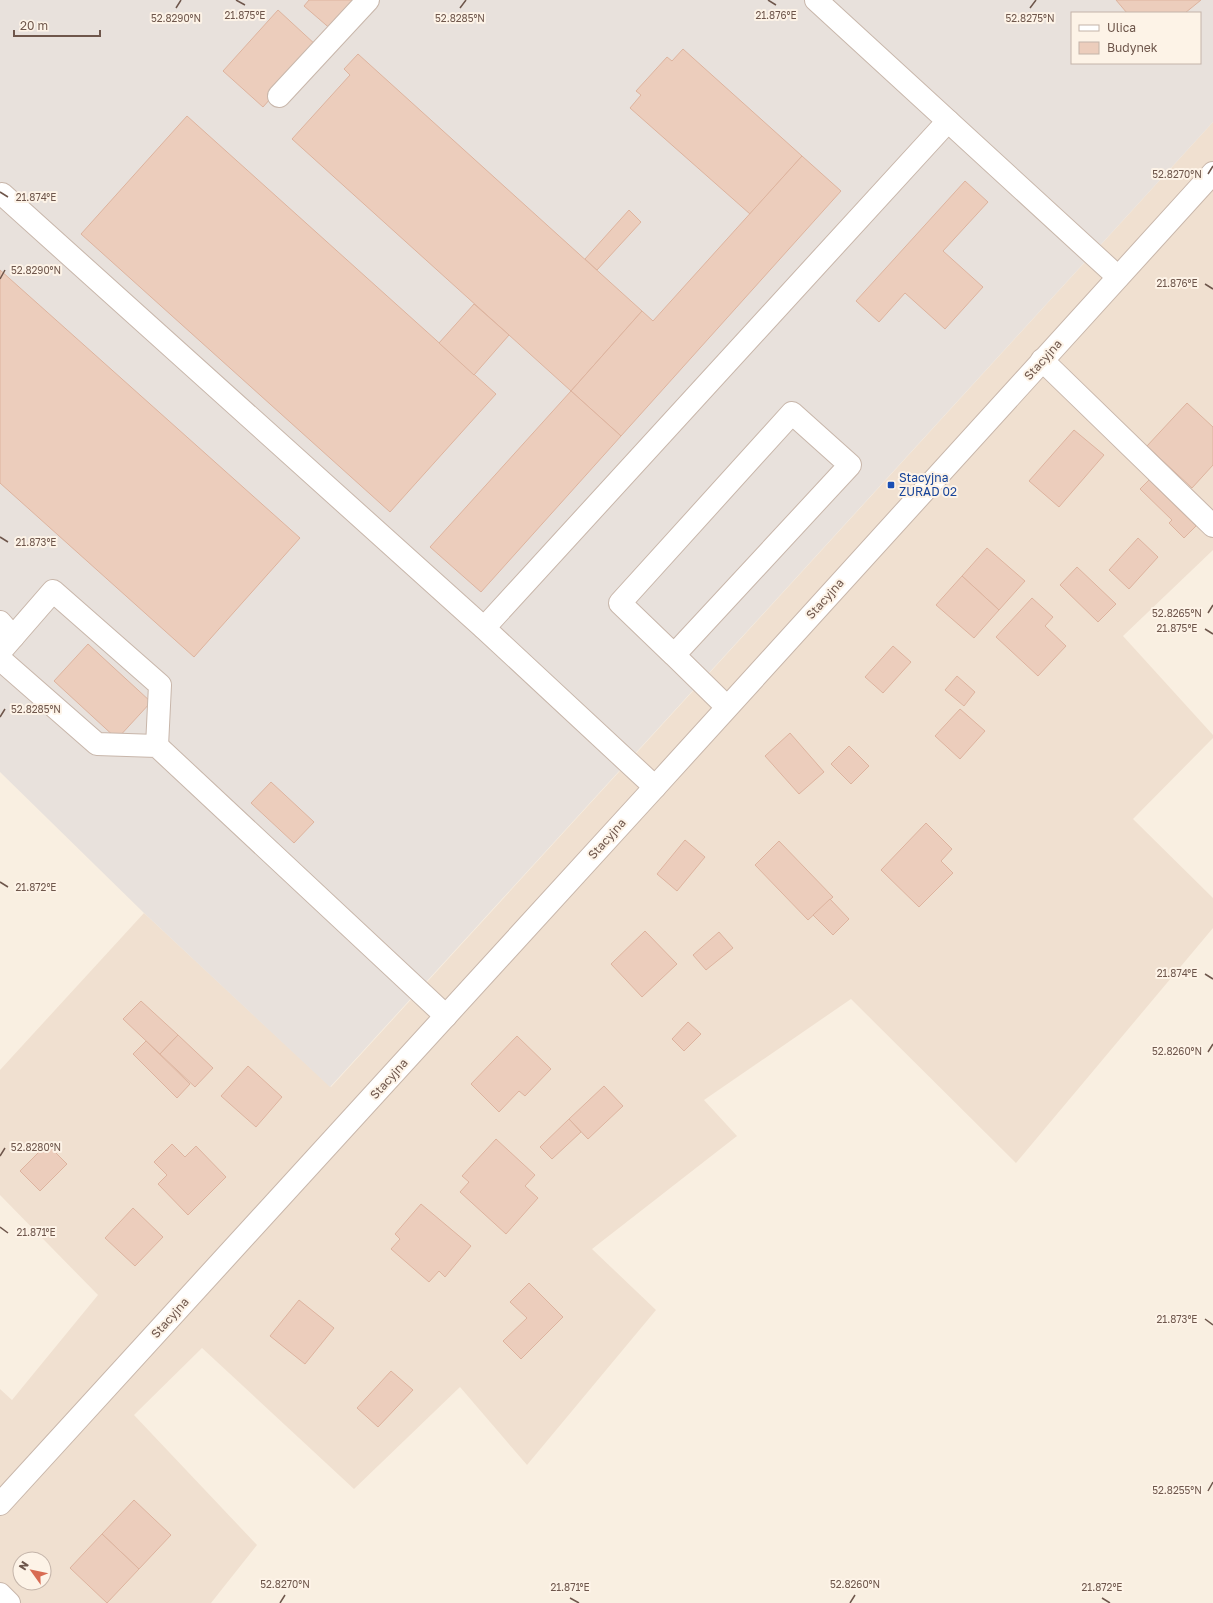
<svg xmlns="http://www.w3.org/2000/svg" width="1213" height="1603" viewBox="0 0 1213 1603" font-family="'Golos Text',sans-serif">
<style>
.residential{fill:#f0e0d0;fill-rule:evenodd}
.industrial{fill:#e8e1dc;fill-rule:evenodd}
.building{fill:#eccdbc;stroke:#ddb39e}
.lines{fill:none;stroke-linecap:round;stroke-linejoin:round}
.minor-casing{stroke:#c8b6aa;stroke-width:24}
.minor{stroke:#fff;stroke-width:22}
.ticks{fill:none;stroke:#6e564b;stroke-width:1.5}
.transit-dot{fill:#1a4fb4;stroke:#fdf3e7;stroke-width:1.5}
.labels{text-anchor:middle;stroke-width:4;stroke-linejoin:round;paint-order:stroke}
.street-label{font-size:12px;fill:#6e564b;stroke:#fdf3e7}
.transit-label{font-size:12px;fill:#164399;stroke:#fdf3e7;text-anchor:start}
.ticks-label{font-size:10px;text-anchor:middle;fill:#6e564b;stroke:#fdf3e7;stroke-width:4;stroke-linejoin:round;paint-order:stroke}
</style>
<rect width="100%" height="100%" fill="#f9efe1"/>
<path class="residential" d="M1213 122V550L1123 636 1213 735V738L1133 819 1213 898V928L1016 1163 851 999 704 1100 737 1136 592 1249 656 1310 527 1465 460 1387 354 1489 202 1348 134 1415 257 1545 211 1603H0V1389L12 1400 98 1295 0 1195V1070L144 913 331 1087ZM20 1559H44V1583H20Z"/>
<path class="industrial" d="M0 0H1213V122L330 1087 144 913 0 772ZM1072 13H1200V63H1072Z"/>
<g class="building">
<polygon points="309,0 361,0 333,31 304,6"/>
<polygon points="1116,0 1201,0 1185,13 1127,13"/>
<polygon points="278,10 317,46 263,107 223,71"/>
<polygon points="683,49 802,156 750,214 630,108 641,95 636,91 667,57 672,61"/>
<polygon points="358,54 642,311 571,391 292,139 350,75 344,69"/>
<polygon points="187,116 496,394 390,512 81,234"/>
<polygon points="802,156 841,191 621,436 571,391 642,311 653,321"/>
<polygon points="965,181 988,202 943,251 983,287 945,329 905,293 879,322 856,301"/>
<polygon points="629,210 641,222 597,270 585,259"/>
<polygon points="0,270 300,538 194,657 0,483"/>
<polygon points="474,304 509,335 474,375 439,343"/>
<polygon points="571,391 621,436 481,592 430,547"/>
<polygon points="1187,403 1213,427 1213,465 1192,488 1147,446"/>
<polygon points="1074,430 1104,455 1059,507 1029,481"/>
<polygon points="1149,480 1196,526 1184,538 1169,523 1172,520 1140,489"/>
<polygon points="1138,538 1158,557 1129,589 1109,570"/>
<polygon points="987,548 1025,581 999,610 962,576"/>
<polygon points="1077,567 1116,604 1098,622 1060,585"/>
<polygon points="962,576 999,610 974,638 936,605"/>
<polygon points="1032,598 1053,617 1045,626 1066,646 1038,676 996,637"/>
<polygon points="88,644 151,702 117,739 54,681"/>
<polygon points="893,646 911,662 883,693 865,677"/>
<polygon points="957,676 975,692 964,706 945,690"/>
<polygon points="960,709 985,731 960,759 935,736"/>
<polygon points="790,733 824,772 799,794 765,756"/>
<polygon points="849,746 869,766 851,784 831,764"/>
<polygon points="271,782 314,822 294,843 251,803"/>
<polygon points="926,823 952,849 941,861 953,873 919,907 881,870"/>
<polygon points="685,840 705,857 677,891 657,874"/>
<polygon points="779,841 833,897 808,920 755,865"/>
<polygon points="830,899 849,919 833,935 813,915"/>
<polygon points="645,931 677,964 642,997 611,964"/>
<polygon points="719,932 733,948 706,970 693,955"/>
<polygon points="141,1001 178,1035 160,1054 123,1019"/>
<polygon points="688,1022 701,1034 684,1051 672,1039"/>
<polygon points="178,1035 213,1068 195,1087 160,1054"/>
<polygon points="517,1036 551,1069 525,1096 519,1091 499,1112 471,1084"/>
<polygon points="146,1041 190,1084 177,1098 133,1054"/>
<polygon points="248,1066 282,1097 256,1127 221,1096"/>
<polygon points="604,1086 623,1106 588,1139 569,1119"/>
<polygon points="569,1119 581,1132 552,1159 540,1147"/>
<polygon points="496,1139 535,1175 525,1186 538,1198 506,1234 460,1192 469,1182 462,1176"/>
<polygon points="47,1144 67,1164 40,1191 20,1171"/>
<polygon points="172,1144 185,1157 196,1146 226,1177 188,1215 158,1184 167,1175 154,1162"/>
<polygon points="421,1204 471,1246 445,1277 439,1271 429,1282 391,1249 400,1239 395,1234"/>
<polygon points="133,1208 163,1237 135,1266 105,1238"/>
<polygon points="529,1283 563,1317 521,1359 503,1341 527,1318 510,1302"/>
<polygon points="299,1300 334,1328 305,1364 270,1336"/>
<polygon points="391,1371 413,1390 378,1427 357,1408"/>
<polygon points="134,1500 171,1535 139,1569 102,1534"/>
<polygon points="102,1534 139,1569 107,1603 70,1568"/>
</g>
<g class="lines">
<g class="minor-casing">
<g id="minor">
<polyline points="816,0 1118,277"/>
<polyline points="279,96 368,0"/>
<polyline points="0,196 2,194 484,628 655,787"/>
<polyline points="1042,360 1213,526"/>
<polyline points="0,622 13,637"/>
<polyline points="484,628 948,121"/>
<polyline points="0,652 53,591 160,685 157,746"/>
<polyline points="674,655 620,603 792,413 850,465 674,655 727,707"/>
<polyline points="0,659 97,744 157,746 446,1016"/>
<polyline points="0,1504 655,787 1213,173"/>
<polyline points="0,1594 9,1603"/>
</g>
</g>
<use href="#minor" class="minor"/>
</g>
<path class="ticks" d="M236 0 245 5M768 0 776 5M176 8 181 0M460 8 466 0M1030 8 1036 0M1208 174 1213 166M0 192 8 197M0 279 5 270M1205 284 1213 289M0 537 8 542M1208 613 1213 605M1205 629 1213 634M0 717 5 709M0 882 8 887M1205 974 1213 979M1208 1052 1213 1044M0 1156 5 1148M0 1227 8 1233M1205 1319 1213 1325M1208 1491 1213 1482M570 1598 579 1603M1102 1598 1110 1603M280 1603 285 1595M850 1603 855 1595"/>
<rect class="transit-dot" x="887" y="481" width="8" height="8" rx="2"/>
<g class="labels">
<g class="street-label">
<text transform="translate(1043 360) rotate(-48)" y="4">Stacyjna</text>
<text transform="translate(825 599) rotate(-48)" y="4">Stacyjna</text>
<text transform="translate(607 839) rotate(-48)" y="4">Stacyjna</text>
<text transform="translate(389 1079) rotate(-48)" y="4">Stacyjna</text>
<text transform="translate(170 1318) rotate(-48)" y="4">Stacyjna</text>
</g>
<g class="transit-label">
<text x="899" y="482">Stacyjna<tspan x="899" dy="14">ZURAD 02</tspan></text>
</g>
</g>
<g class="ticks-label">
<text x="245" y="19">21.875°E</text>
<text x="776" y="19">21.876°E</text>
<text x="460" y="22">52.8285°N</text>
<text x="176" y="22">52.8290°N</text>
<text x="1030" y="22">52.8275°N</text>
<text x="1177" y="178">52.8270°N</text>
<text x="36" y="201">21.874°E</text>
<text x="36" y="274">52.8290°N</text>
<text x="1177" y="287">21.876°E</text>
<text x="36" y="546">21.873°E</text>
<text x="1177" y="617">52.8265°N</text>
<text x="1177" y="632">21.875°E</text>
<text x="36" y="713">52.8285°N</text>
<text x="36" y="891">21.872°E</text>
<text x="1177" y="977">21.874°E</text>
<text x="1177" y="1055">52.8260°N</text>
<text x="36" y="1151">52.8280°N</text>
<text x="36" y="1236">21.871°E</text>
<text x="1177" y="1323">21.873°E</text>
<text x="1177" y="1494">52.8255°N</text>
<text x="285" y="1588">52.8270°N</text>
<text x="855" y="1588">52.8260°N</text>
<text x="570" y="1591">21.871°E</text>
<text x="1102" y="1591">21.872°E</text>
</g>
<rect x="1071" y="12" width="130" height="52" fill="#fdf3e7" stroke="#c4b4a9"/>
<rect x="1079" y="25" width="20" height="6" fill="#ffffff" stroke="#c4b4a9"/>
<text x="1107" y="32" font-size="12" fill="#6e564b">Ulica</text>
<rect x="1079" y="42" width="20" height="12" fill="#eccdbc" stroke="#c4b4a9"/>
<text x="1107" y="52" font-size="12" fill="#6e564b">Budynek</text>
<g transform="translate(32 1571) rotate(303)"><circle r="19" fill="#fdf3e7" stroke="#c4b4a9"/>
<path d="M0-3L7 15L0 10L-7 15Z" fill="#d86b52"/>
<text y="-6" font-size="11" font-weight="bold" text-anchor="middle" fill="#6e564b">N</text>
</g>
<path d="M14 30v6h86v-6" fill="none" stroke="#6e564b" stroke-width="2"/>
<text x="20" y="30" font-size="12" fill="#6e564b" stroke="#fdf3e7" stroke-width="3" paint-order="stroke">20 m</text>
</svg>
